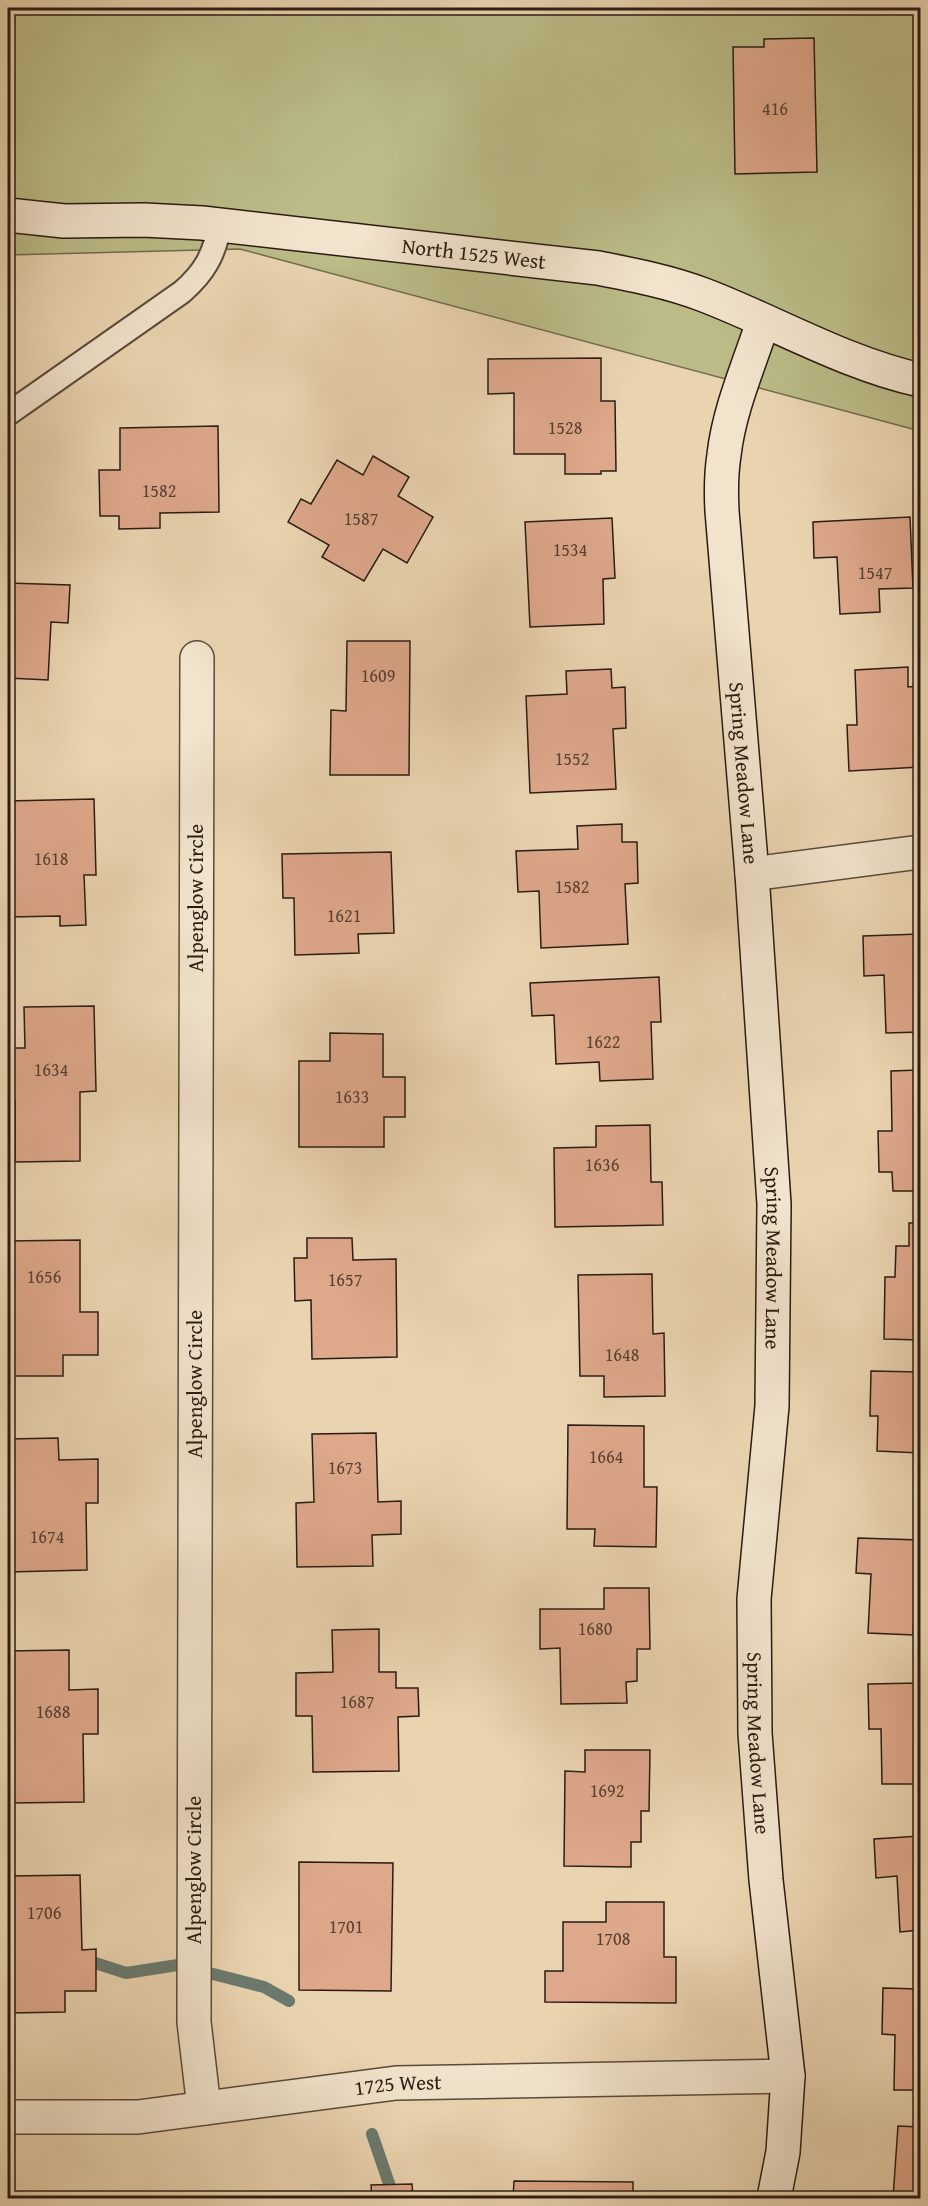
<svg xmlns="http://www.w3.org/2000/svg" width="928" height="2206" viewBox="0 0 928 2206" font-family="'Gentium Book Plus',serif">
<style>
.green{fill:#bbbc88;stroke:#736c4e;stroke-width:1.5}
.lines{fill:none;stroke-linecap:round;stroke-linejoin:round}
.stream{stroke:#6c7a6f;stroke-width:12}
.building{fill:#dea88b;stroke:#2b1c13;stroke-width:1.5}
.lane-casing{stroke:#5b4a3a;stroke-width:26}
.street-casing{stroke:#5b4a3a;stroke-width:36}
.secondary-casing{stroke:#2b1c13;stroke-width:36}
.lane{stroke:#f1e3cc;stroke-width:22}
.street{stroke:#f1e3cc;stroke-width:33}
.secondary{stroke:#f1e3cc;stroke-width:33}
.labels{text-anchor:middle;stroke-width:4.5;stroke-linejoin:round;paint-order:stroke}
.number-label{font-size:18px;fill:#583f31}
.street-label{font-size:21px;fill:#2b1c13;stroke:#f1e3cc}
</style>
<rect width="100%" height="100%" fill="#ead4b0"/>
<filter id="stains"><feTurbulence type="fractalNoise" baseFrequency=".00333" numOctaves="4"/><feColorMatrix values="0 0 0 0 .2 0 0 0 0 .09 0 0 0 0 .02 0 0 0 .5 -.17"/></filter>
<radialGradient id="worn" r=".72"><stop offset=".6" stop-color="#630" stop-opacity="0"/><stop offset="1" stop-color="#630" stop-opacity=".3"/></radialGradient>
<polygon class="green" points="8,8 920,8 920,431 240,249 8,255"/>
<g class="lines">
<g class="stream">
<polyline points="80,1958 126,1973 178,1965 264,1987 289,2001"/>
<polyline points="372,2134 394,2198"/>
</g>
</g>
<g class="building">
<polygon points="814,38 817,172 735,174 733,47 764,47 764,39"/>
<polygon points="601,358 601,401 615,401 616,471 601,471 601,474 565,474 565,454 514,454 514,393 488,394 488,359"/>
<polygon points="218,426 219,512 160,513 160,528 119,529 119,516 100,516 99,470 120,470 120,428"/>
<polygon points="373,456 409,477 398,496 433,517 407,563 383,549 364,581 322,557 329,545 288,522 301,499 311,504 337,460 363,475"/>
<polygon points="910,517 913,588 879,589 880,612 840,614 837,557 814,558 813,522"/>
<polygon points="612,518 615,578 603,579 604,624 530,627 525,522"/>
<polygon points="8,583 70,585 68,623 51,622 48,680 8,678"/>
<polygon points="347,641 410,641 409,775 330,775 331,710 346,711"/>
<polygon points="908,667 908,687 920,686 920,767 849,771 847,725 857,725 855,670"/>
<polygon points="611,669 612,688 625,687 626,728 613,729 616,789 530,793 526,696 567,694 566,671"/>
<polygon points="94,799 96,875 84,875 86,925 60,926 60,916 8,917 8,801"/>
<polygon points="622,824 622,842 637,842 638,883 625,884 628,944 541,948 539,891 518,892 516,851 578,849 577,826"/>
<polygon points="391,852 394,933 358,934 359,953 295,955 294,898 283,898 282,854"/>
<polygon points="920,934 920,1032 886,1033 884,975 864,976 863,936"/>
<polygon points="659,977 661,1022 651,1022 653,1079 600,1081 599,1062 556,1064 554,1015 532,1016 530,983"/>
<polygon points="94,1006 96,1091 80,1092 80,1161 15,1162 15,1100 8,1100 8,1048 25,1048 24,1007"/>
<polygon points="330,1033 383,1034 383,1077 405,1077 405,1117 384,1117 384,1147 299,1147 299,1061 330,1061"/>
<polygon points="920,1070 920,1191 893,1191 892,1172 879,1172 878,1131 892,1131 891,1071"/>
<polygon points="650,1125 651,1182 662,1182 663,1225 555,1227 554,1148 596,1147 596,1126"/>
<polygon points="909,1223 920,1223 920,1340 884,1339 885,1277 895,1277 896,1246 909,1246"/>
<polygon points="307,1238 352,1238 353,1260 396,1259 397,1357 312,1359 311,1300 295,1301 294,1258 307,1258"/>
<polygon points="80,1240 80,1312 98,1312 98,1355 63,1355 63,1376 8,1376 8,1241"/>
<polygon points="652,1274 653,1334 664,1333 665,1396 604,1397 604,1376 580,1376 578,1275"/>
<polygon points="871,1371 920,1372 920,1453 877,1451 878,1416 870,1416"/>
<polygon points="568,1425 644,1426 644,1487 657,1487 656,1547 594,1546 595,1529 567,1529"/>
<polygon points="376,1433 378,1502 401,1501 401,1534 372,1535 373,1566 297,1567 296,1503 314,1502 312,1434"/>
<polygon points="58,1438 59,1460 98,1459 98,1503 86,1503 87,1570 8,1572 8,1439"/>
<polygon points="858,1538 920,1540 920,1615 914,1615 913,1635 868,1633 871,1574 856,1573"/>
<polygon points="604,1588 649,1588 650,1649 637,1649 637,1681 626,1682 627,1703 561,1704 560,1648 540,1649 540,1609 604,1609"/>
<polygon points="379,1629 379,1672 396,1672 396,1688 418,1688 419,1716 398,1717 399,1771 313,1772 312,1716 296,1716 296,1673 333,1672 332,1630"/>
<polygon points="69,1650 69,1690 98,1689 98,1734 83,1734 84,1802 13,1803 12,1747 8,1747 8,1651"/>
<polygon points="920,1683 920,1784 882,1784 881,1729 869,1729 868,1684"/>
<polygon points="585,1750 650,1750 649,1811 641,1811 641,1842 631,1842 631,1867 564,1866 565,1771 585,1772"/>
<polygon points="920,1836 920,1930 900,1932 897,1876 876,1878 874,1839"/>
<polygon points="299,1862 393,1863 391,1991 299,1990"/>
<polygon points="80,1875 82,1950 96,1949 96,1991 65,1991 65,2012 8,2013 8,1876"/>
<polygon points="606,1902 664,1902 664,1957 676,1957 676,2003 545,2002 545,1971 563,1971 563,1922 606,1922"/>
<polygon points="883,1988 920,1989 920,2090 894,2090 895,2035 882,2034"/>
<polygon points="898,2126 920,2127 920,2198 893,2198"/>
<polygon points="514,2181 633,2182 633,2198 513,2198"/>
<polygon points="412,2184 413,2198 372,2198 371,2185"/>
</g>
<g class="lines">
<g class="lane-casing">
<path id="lane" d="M8 414 182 292C205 272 214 255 220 225"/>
</g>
<g class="street-casing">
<g id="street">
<polyline points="197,658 194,2022 204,2108"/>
<polyline points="752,874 920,852"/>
<path id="s1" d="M8 2117H138L396 2083 788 2076"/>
</g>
</g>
<g class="secondary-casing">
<g id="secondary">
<path id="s2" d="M8 215 64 221 144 220 202 223 598 268C634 275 670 282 704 295 777 323 844 363 920 380"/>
<path id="s3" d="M763 322C749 365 729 410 724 455 721 474 721 492 722 511L752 874 774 1204 772 1406 754 1599 755 1733 766 1880 788 2076 783 2152 774 2198"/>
</g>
</g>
<use href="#lane" class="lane"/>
<use href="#street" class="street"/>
<use href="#secondary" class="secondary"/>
</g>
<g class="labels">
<g class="number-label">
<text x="775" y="115">416</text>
<text x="565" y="434">1528</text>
<text x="159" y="497">1582</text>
<text x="361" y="525">1587</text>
<text x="570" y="556">1534</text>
<text x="875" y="579">1547</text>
<text x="378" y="682">1609</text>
<text x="572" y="765">1552</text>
<text x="51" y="865">1618</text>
<text x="572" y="893">1582</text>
<text x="344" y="922">1621</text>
<text x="603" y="1048">1622</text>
<text x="51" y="1076">1634</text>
<text x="352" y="1103">1633</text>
<text x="602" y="1171">1636</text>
<text x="44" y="1283">1656</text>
<text x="345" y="1286">1657</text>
<text x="622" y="1361">1648</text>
<text x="606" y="1463">1664</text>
<text x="345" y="1474">1673</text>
<text x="47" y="1543">1674</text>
<text x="595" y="1635">1680</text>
<text x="357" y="1708">1687</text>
<text x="53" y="1718">1688</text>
<text x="607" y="1797">1692</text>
<text x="44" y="1919">1706</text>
<text x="346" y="1933">1701</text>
<text x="613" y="1945">1708</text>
</g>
<g class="street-label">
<text dy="7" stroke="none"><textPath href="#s2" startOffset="468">North 1525 West</textPath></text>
<text dy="7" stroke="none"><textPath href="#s3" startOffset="458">Spring Meadow Lane</textPath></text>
<text transform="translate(196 898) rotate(-90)" y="7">Alpenglow Circle</text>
<text dy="7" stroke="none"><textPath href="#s3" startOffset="944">Spring Meadow Lane</textPath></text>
<text transform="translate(195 1384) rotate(-90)" y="7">Alpenglow Circle</text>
<text dy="7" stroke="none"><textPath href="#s3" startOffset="1430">Spring Meadow Lane</textPath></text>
<text transform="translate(194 1870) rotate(-90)" y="7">Alpenglow Circle</text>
<text dy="7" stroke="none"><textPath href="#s1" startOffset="392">1725 West</textPath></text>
</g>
</g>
<rect width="928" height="2206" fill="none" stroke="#ead4b0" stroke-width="30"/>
<rect x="9" y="9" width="910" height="2188" fill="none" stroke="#2b1c13" stroke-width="3"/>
<rect x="15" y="15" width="898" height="2176" fill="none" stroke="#2b1c13" stroke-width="1.5"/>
<rect width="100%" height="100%" filter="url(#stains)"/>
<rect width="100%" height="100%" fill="url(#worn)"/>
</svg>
